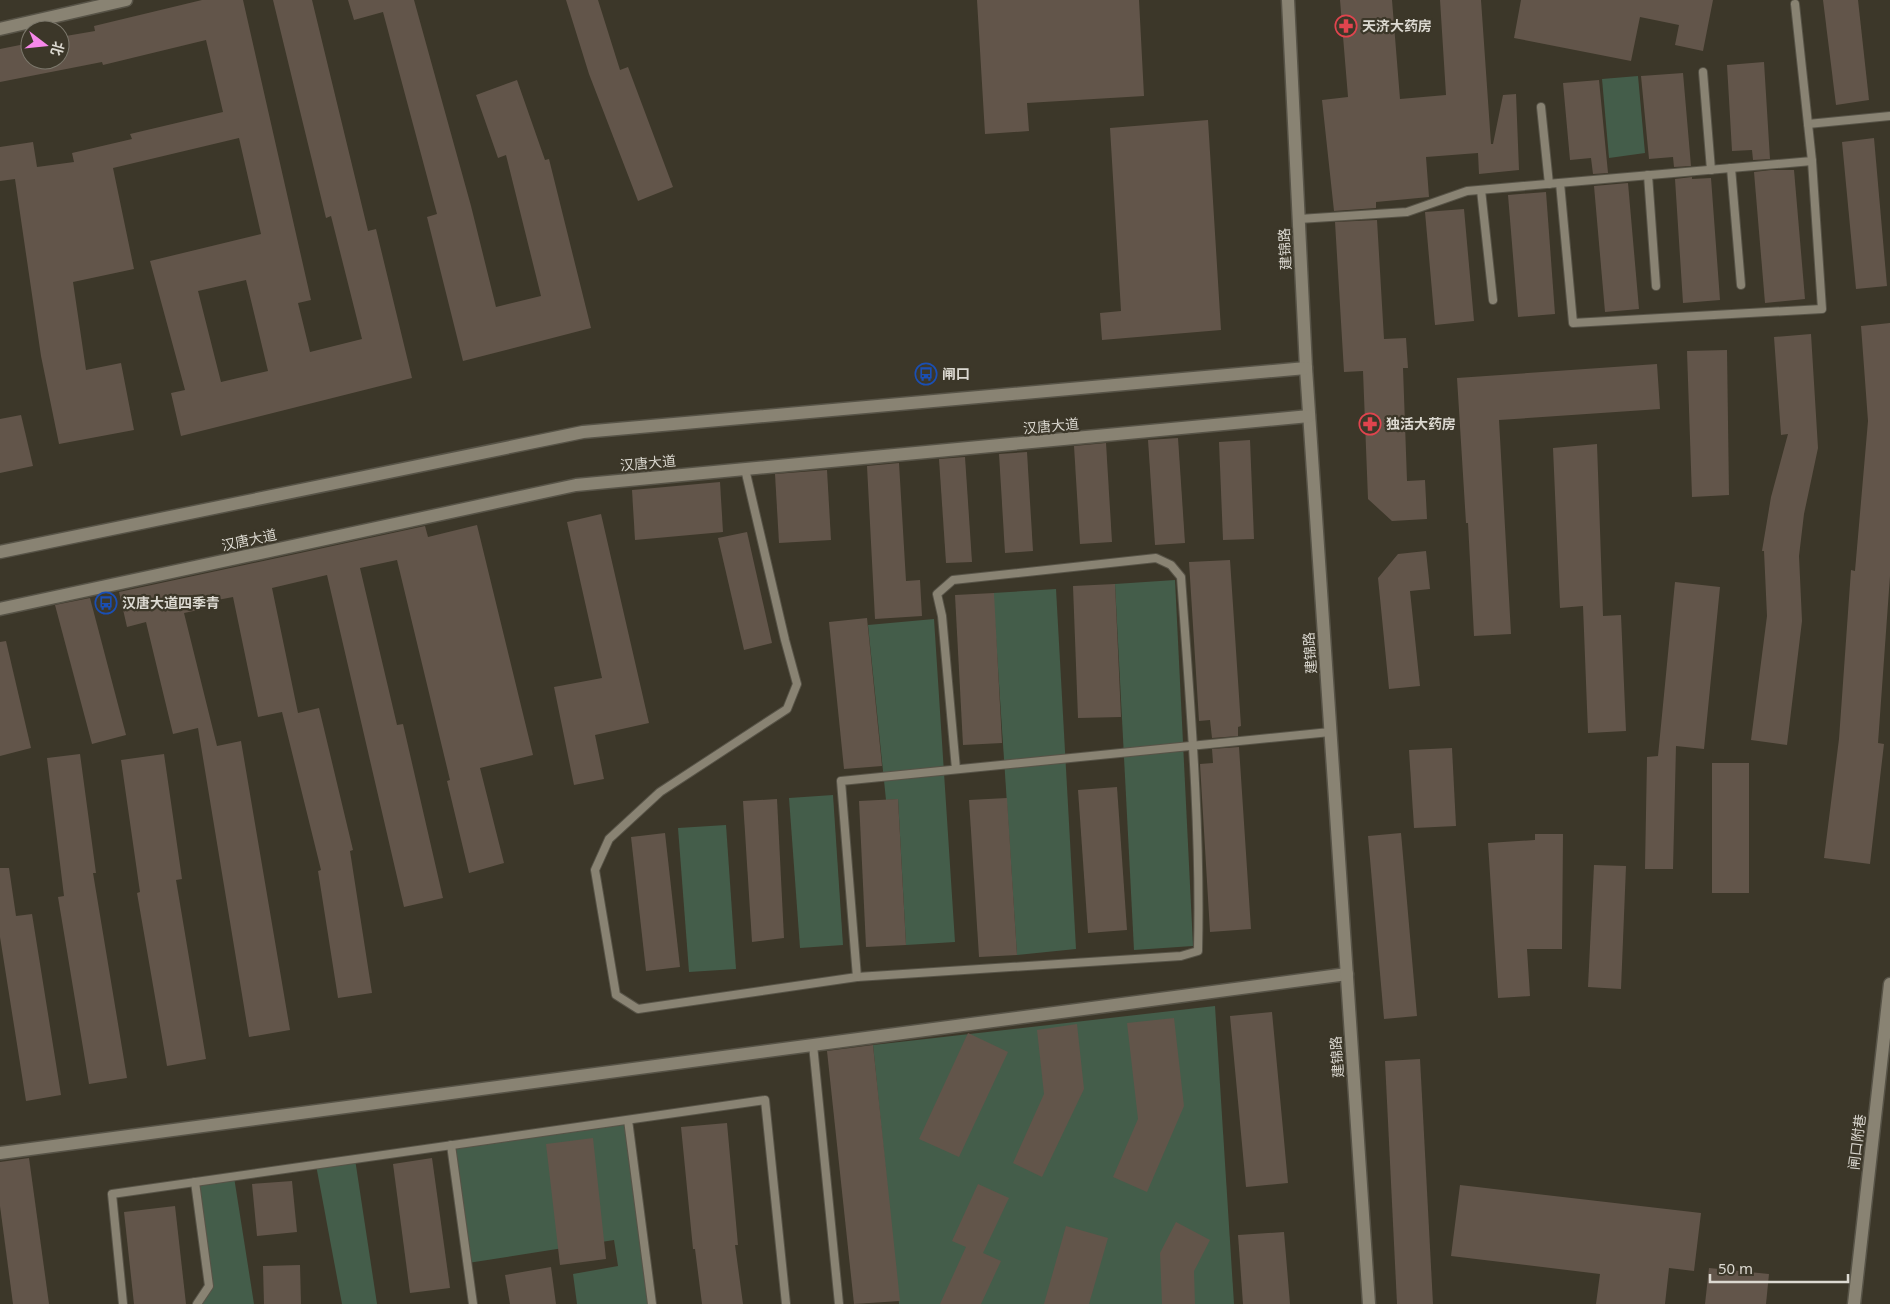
<svg xmlns="http://www.w3.org/2000/svg" width="1890" height="1304" viewBox="0 0 1890 1304" font-family="'Noto Sans','Noto Sans SC',sans-serif">
<style>
.green{fill:#445d4a}
.building{fill:#62554a;fill-rule:evenodd}
.lines{fill:none;stroke-linecap:round;stroke-linejoin:round}
.service-casing{stroke:#575347;stroke-width:10}
.minor-casing{stroke:#575347;stroke-width:15}
.tertiary-casing{stroke:#575347;stroke-width:15}
.secondary-casing{stroke:#575347;stroke-width:15}
.service{stroke:#898373;stroke-width:8}
.minor{stroke:#898373;stroke-width:12}
.tertiary{stroke:#898373;stroke-width:12}
.secondary{stroke:#898373;stroke-width:12}
.labels{text-anchor:middle;stroke-width:4.5;stroke-linejoin:round;paint-order:stroke}
.poi-label{font-size:14px;font-weight:bold;fill:#dcd9d1;stroke:#3c3729;text-anchor:start}
.street-label{font-size:14px;fill:#dcd9d1;stroke:#3c3729}
</style>
<rect width="100%" height="100%" fill="#3c3729"/>
<g class="green">
<polygon points="1638,76 1645,153 1609,158 1602,79"/>
<polygon points="1175,580 1193,946 1134,950 1115,584"/>
<polygon points="1056,589 1076,949 1017,955 993,593"/>
<polygon points="934,619 955,942 906,945 898,799 886,800 868,625"/>
<polygon points="833,795 843,945 800,948 789,798"/>
<polygon points="726,825 736,969 689,972 678,828"/>
<polygon points="1215,1006 1234,1304 899,1304 873,1045"/>
<polygon points="628,1120 652,1304 577,1304 573,1274 618,1266 614,1240 468,1263 451,1145"/>
<polygon points="355,1159 377,1304 342,1304 316,1165"/>
<polygon points="234,1177 254,1304 197,1304 209,1286 195,1182"/>
</g>
<g class="building">
<path d="M202 0H243L311 300 298 303 310 352 362 339 331 216 326 218 273 0H312L368 231 376 229 412 378 181 436 171 393 185 390 150 261 261 234 239 138 113 168 134 269 73 282 86 370 121 363 134 430 59 444 41 356 15 179 0 181V147L33 142 37 167 74 162 72 153 132 139 130 134 223 112 206 40 103 65 102 62 0 82V49L30 43V60H60V37L95 31 94 26ZM246 280 268 371 221 382 198 291Z"/>
<polygon points="348,0 414,0 471,206 496,307 541,296 506,155 498,158 476,95 517,80 545,160 549,159 591,328 463,361 427,217 437,214 383,12 354,20"/>
<polygon points="566,0 598,0 620,70 628,67 673,187 638,201 589,74"/>
<polygon points="977,0 1139,0 1144,96 1027,103 1029,131 985,134"/>
<polygon points="1340,0 1392,0 1400,99 1446,95 1440,0 1481,0 1491,144 1493,144 1503,95 1516,94 1519,170 1479,174 1478,153 1426,157 1429,197 1376,202 1376,208 1334,211 1322,100 1348,97"/>
<polygon points="1521,0 1713,0 1703,51 1675,45 1679,25 1640,17 1631,61 1514,38"/>
<polygon points="1823,0 1858,0 1869,100 1836,105"/>
<polygon points="1764,62 1770,159 1753,160 1752,150 1732,151 1727,65"/>
<polygon points="1683,73 1691,166 1674,167 1673,157 1649,159 1641,76"/>
<polygon points="1599,80 1608,173 1593,174 1591,158 1570,160 1563,83"/>
<polygon points="1208,120 1221,330 1102,340 1100,313 1121,311 1110,128"/>
<polygon points="1874,138 1887,286 1856,289 1842,142"/>
<polygon points="1771,170 1794,170 1805,299 1765,303 1754,172"/>
<polygon points="1692,177 1692,179 1711,178 1720,300 1683,303 1675,179"/>
<polygon points="1628,183 1639,309 1605,312 1594,186"/>
<polygon points="1546,192 1555,314 1518,317 1508,195"/>
<polygon points="1464,209 1474,321 1435,325 1425,212"/>
<polygon points="1377,220 1384,339 1406,338 1408,368 1403,368 1407,481 1425,480 1427,519 1392,521 1368,499 1363,371 1344,372 1335,222"/>
<polygon points="1890,323 1890,576 1878,743 1884,744 1870,864 1824,858 1839,739 1851,570 1855,571 1868,421 1861,326"/>
<polygon points="1811,334 1818,448 1804,514 1799,556 1802,621 1787,745 1751,740 1767,616 1764,551 1762,551 1771,497 1788,434 1781,435 1774,337"/>
<polygon points="1727,350 1729,495 1692,497 1687,351"/>
<polygon points="1657,364 1660,409 1499,420 1511,634 1474,636 1468,523 1466,523 1457,378"/>
<polygon points="21,415 33,466 0,473 0,419"/>
<polygon points="1178,438 1185,543 1155,545 1148,440"/>
<polygon points="1250,440 1254,539 1223,540 1219,442"/>
<polygon points="1106,443 1112,542 1080,544 1074,446"/>
<polygon points="1597,444 1603,616 1621,615 1626,731 1588,733 1583,606 1560,608 1553,448"/>
<polygon points="1027,452 1033,551 1005,553 999,454"/>
<polygon points="965,457 972,562 946,563 939,459"/>
<polygon points="899,463 906,581 920,580 922,616 875,619 867,466"/>
<polygon points="827,470 831,540 779,543 775,474"/>
<polygon points="720,482 723,532 635,540 632,490"/>
<polygon points="601,514 649,723 595,735 604,779 574,785 554,687 602,678 567,522"/>
<polygon points="477,525 533,755 480,768 504,863 469,873 447,781 450,780 397,560 360,568 397,725 403,724 443,898 404,907 327,575 272,588 298,713 319,708 353,850 350,851 372,993 338,998 318,871 321,870 282,712 258,717 233,597 202,603 203,609 184,613 217,746 241,741 290,1030 249,1037 198,728 173,734 146,622 127,627 119,592 425,526 428,537"/>
<polygon points="747,532 772,643 744,650 718,538"/>
<polygon points="1426,551 1430,589 1410,591 1420,686 1389,689 1378,578 1398,554"/>
<polygon points="1230,560 1241,726 1238,727 1238,736 1212,738 1210,720 1199,721 1189,562"/>
<polygon points="1675,582 1720,587 1704,749 1676,746 1673,869 1645,869 1647,757 1658,756"/>
<polygon points="1115,584 1121,717 1078,718 1073,586"/>
<polygon points="994,593 1002,743 963,745 955,595"/>
<polygon points="90,598 126,735 92,744 55,605"/>
<polygon points="867,618 882,766 844,769 829,622"/>
<polygon points="6,641 31,748 0,756 0,642"/>
<polygon points="1239,747 1251,929 1210,932 1200,764 1213,763 1212,749"/>
<polygon points="1452,748 1456,826 1414,828 1409,750"/>
<polygon points="80,754 96,873 93,873 127,1078 89,1084 58,897 64,896 47,758"/>
<polygon points="164,754 182,879 176,880 206,1059 167,1066 137,893 140,892 121,760"/>
<rect x="1712" y="763" width="37" height="130"/>
<polygon points="1117,787 1127,930 1088,933 1078,790"/>
<polygon points="1007,798 1017,955 979,957 969,800"/>
<polygon points="777,799 784,938 752,942 743,801"/>
<polygon points="898,799 906,945 866,947 859,801"/>
<polygon points="665,833 680,967 646,971 631,837"/>
<polygon points="1401,833 1417,1016 1384,1019 1368,836"/>
<polygon points="1535,834 1563,834 1562,949 1527,949 1530,996 1498,998 1488,843 1535,840"/>
<polygon points="1594,865 1626,866 1621,989 1588,987"/>
<polygon points="0,868 9,868 16,916 32,914 61,1095 26,1101 0,937"/>
<polygon points="1272,1012 1288,1183 1246,1187 1230,1016"/>
<polygon points="1174,1018 1184,1106 1147,1192 1113,1177 1138,1119 1127,1023"/>
<polygon points="1077,1024 1084,1089 1042,1177 1013,1163 1044,1094 1037,1030"/>
<polygon points="968,1033 1008,1052 959,1157 919,1139"/>
<polygon points="873,1045 900,1301 854,1304 827,1051"/>
<polygon points="1420,1059 1433,1304 1397,1304 1385,1061"/>
<polygon points="727,1123 738,1245 735,1245 743,1304 702,1304 695,1249 693,1249 681,1127"/>
<polygon points="593,1138 606,1259 560,1265 546,1144"/>
<polygon points="29,1158 49,1304 13,1304 0,1206 0,1162"/>
<polygon points="432,1158 450,1288 410,1293 393,1164"/>
<polygon points="292,1181 297,1232 257,1236 252,1184"/>
<polygon points="978,1184 1009,1198 983,1253 1001,1261 981,1304 940,1304 966,1247 952,1241"/>
<polygon points="1460,1185 1701,1213 1694,1271 1669,1268 1665,1304 1596,1304 1600,1274 1451,1256"/>
<polygon points="175,1206 186,1304 134,1304 124,1212"/>
<polygon points="1176,1222 1210,1240 1194,1271 1195,1304 1162,1304 1160,1253"/>
<polygon points="1066,1226 1108,1238 1089,1304 1044,1304"/>
<polygon points="1284,1232 1290,1304 1243,1304 1238,1235"/>
<polygon points="300,1265 301,1304 264,1304 263,1266"/>
<polygon points="551,1267 556,1304 510,1304 505,1275"/>
<polygon points="1709,1268 1769,1274 1766,1304 1705,1304"/>
</g>
<g class="lines">
<g class="service-casing">
<g id="service">
<polyline points="1703,72 1711,170"/>
<polyline points="1541,107 1549,184"/>
<polyline points="1808,124 1890,116"/>
<polyline points="1731,168 1741,285"/>
<polyline points="1648,175 1656,286"/>
<polyline points="1560,183 1573,323 1822,309 1812,161"/>
<polyline points="1481,190 1493,300"/>
<polyline points="1299,219 1407,212 1467,191 1812,161 1795,4"/>
<path d="M745 469 785 640 797 684 787 709 660 792 609 839 595 870 616 995 638 1009 857 977 1181 956 1198 951C1201 826 1190 702 1181 577L1171 565 1156 558 953 580 937 594 942 616 956 769"/>
<polyline points="857,977 841,781 1330,732"/>
<polyline points="813,1045 839,1304"/>
<polyline points="628,1120 652,1304"/>
<polyline points="451,1145 473,1304"/>
<polyline points="195,1182 209,1286 197,1304"/>
<polyline points="123,1304 112,1194 765,1100 786,1304"/>
</g>
</g>
<g class="minor-casing">
<g id="minor">
<polyline points="0,29 126,0"/>
<polyline points="0,1153 1347,974"/>
<polyline points="1854,1304 1890,984"/>
</g>
</g>
<g class="tertiary-casing">
<polyline id="tertiary" points="1288,0 1306,368 1369,1304"/>
</g>
<g class="secondary-casing">
<g id="secondary">
<polyline points="0,552 583,432 1306,368"/>
<polyline points="0,609 576,485 1309,416"/>
</g>
</g>
<use href="#service" class="service"/>
<use href="#minor" class="minor"/>
<use href="#tertiary" class="tertiary"/>
<use href="#secondary" class="secondary"/>
</g>
<defs>
<g id="pharmacy-ring" transform="scale(1.125)"><circle r="9.5" fill="#3c3729" stroke="#e0444e" stroke-width="1.5"/><path d="M-2-6h4v4h4v4h-4v4h-4v-4h-4v-4h4Z" fill="#e0444e"/></g>
<g id="bus-ring" transform="scale(1.125)"><circle r="9.5" fill="#3c3729" stroke="#1a4fb4" stroke-width="1.5"/><path d="M-5-6H5V4H4V6H2V4H-2V6H-4V4H-5ZM-3.5-4V0h7V-4ZM-3.5 1.2v1.5H-2V1.2ZM2 1.2v1.5H3.5V1.2Z" fill="#1a4fb4"/></g>
</defs>
<g fill-rule="evenodd">
<use href="#pharmacy-ring" x="1346" y="26"/>
<use href="#bus-ring" x="926" y="374"/>
<use href="#pharmacy-ring" x="1370" y="424"/>
<use href="#bus-ring" x="106" y="603"/>
</g>
<g class="labels">
<g class="poi-label">
<text x="1362" y="31">天济大药房</text>
<text x="942" y="379">闸口</text>
<text x="1386" y="429">独活大药房</text>
<text x="122" y="608">汉唐大道四季青</text>
</g>
<g class="street-label">
<text transform="translate(1285 249) rotate(-93)" y="5">建锦路</text>
<text transform="translate(1051 426) rotate(-5)" y="5">汉唐大道</text>
<text transform="translate(648 463) rotate(-5)" y="5">汉唐大道</text>
<text transform="translate(249 540) rotate(-12)" y="5">汉唐大道</text>
<text transform="translate(1310 653) rotate(-94)" y="5">建锦路</text>
<text transform="translate(1337 1057) rotate(-94)" y="5">建锦路</text>
<text transform="translate(1857 1142) rotate(-83)" y="5">闸口附巷</text>
</g>
</g>
<g transform="translate(45 45) rotate(106)"><circle r="24" fill="#3c3729" stroke="#7c786c"/>
<path d="M0-4L9 19L0 12L-9 19Z" fill="#f788eb"/>
<text y="-8" font-size="14" font-weight="bold" text-anchor="middle" fill="#dcd9d1">北</text>
</g>
<path d="M1710 1274v8h138v-8" fill="none" stroke="#dcd9d1" stroke-width="2.5"/>
<text x="1718" y="1274" font-size="15" fill="#dcd9d1" stroke="#3c3729" stroke-width="4" paint-order="stroke">50 m</text>
</svg>
